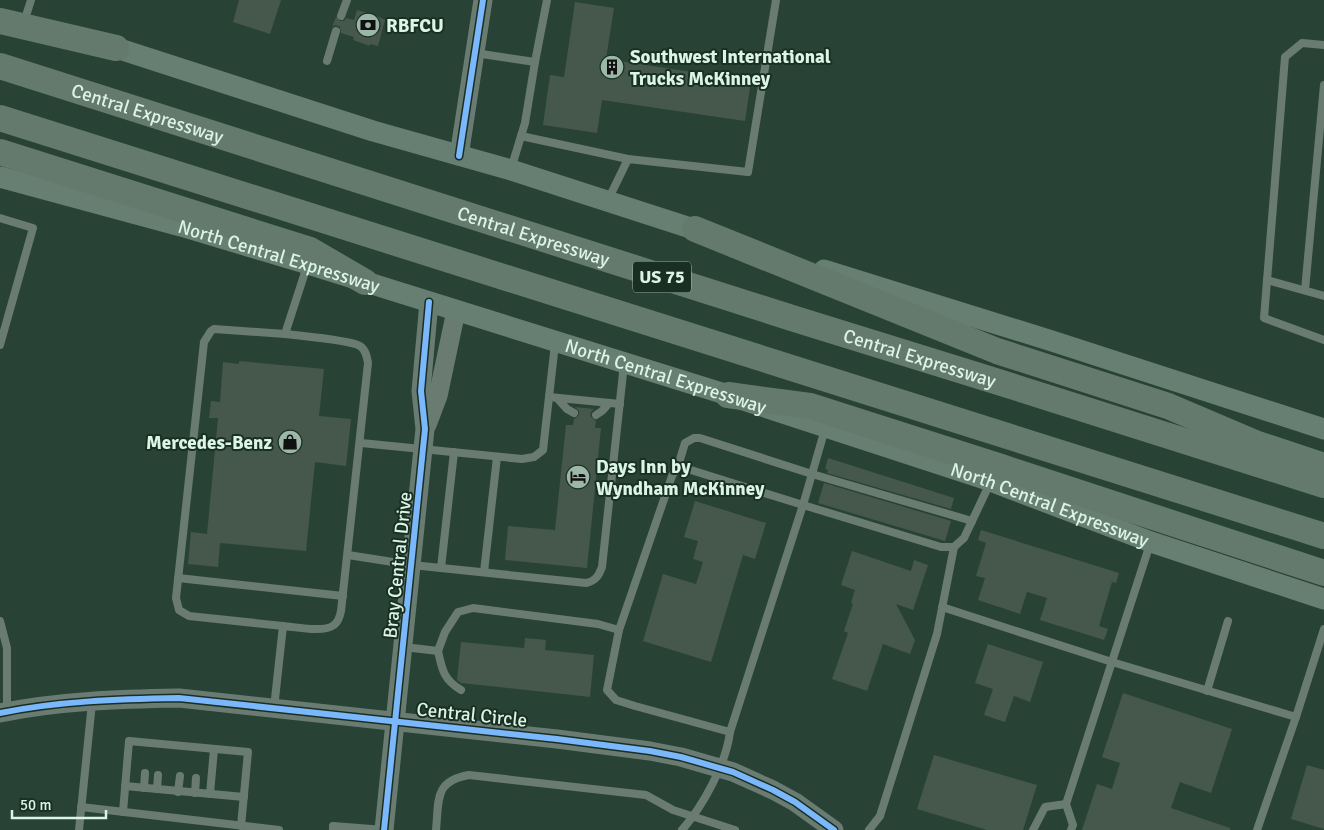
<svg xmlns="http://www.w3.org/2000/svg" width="1324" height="830" viewBox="0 0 1324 830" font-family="Signika,sans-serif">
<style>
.building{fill:#46584b}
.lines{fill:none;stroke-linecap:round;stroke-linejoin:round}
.service{stroke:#6a7c72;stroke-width:8}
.tertiary{stroke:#6a7c72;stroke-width:19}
.secondary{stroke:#677e72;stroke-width:21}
.motorway{stroke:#637a6d;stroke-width:26}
.cycleway-casing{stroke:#1a2f24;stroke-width:9}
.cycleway{stroke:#7ab7fb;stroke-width:6}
.labels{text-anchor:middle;stroke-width:4;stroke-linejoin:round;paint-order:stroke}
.shield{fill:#1a2f24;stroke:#a0b9ab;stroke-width:1}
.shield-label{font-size:18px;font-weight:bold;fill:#daf4e5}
.poi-label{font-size:19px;font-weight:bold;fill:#daf4e5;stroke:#1a2f24;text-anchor:start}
.street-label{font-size:19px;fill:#daf4e5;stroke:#1a2f24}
</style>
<rect width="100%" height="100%" fill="#284336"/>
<g class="building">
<polygon points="239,0 281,0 270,34 233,22"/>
<polygon points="575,2 614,8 606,59 751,81 745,121 602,100 597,133 543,125 550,75 564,77"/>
<polygon points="357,10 375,15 385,20 378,46 370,44 370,46 353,40 354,37 341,33 340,27 335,25 332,27 336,17 340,21 344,21 346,18 354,20"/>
<polygon points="239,361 324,369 319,416 351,419 346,466 315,462 306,551 220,543 218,567 188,564 191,532 207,534 218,418 209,418 211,401 220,402 223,362 239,364"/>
<polygon points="575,407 594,409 591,412 590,416 596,421 595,428 601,428 587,568 505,560 508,526 555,530 566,425 573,425 574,419 579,415 579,411"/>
<polygon points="828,458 954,498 951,509 827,473 828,470 825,469"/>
<polygon points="824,483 948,520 951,521 945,541 818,503"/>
<polygon points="695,501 766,523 755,559 743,555 711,662 643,641 663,574 696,584 703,562 693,559 698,541 684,537"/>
<polygon points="981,530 1119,573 1116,583 1112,582 1099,626 1108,629 1104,640 1040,620 1047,598 1027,592 1020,614 978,600 985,578 976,576 986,543 978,540"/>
<polygon points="852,551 911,571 914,560 928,565 913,610 896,604 915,640 910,654 883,644 867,691 832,679 848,633 844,631 853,604 851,603 855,590 841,585"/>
<polygon points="525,638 546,640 545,650 594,655 590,697 461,683 457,680 461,642 524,648"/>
<polygon points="988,644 1043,662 1030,702 1014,696 1005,722 984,715 993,689 975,683"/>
<polygon points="1123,693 1232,729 1211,793 1180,782 1171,808 1230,828 1230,830 1082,830 1097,784 1112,789 1120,763 1102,757"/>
<polygon points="934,755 1037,785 1023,830 987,830 917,809"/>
<polygon points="1307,765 1324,770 1324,829 1291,819"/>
</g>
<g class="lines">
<g class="service">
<polyline points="341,16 347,0"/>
<polyline points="25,19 31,0"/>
<polyline points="1324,45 1302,43 1285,57 1264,318 1324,340"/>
<polyline points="475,53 535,62 547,0"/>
<polyline points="327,61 336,31"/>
<polyline points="521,136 628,159"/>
<polyline points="511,169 525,123 535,62"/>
<polyline points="608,200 628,159 748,172 776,0"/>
<polyline points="0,218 33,228 0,345"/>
<polyline points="1267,280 1324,296"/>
<polyline points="1305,290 1324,85"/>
<polyline points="549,397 620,404"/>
<polyline points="557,398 567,409 574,413"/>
<polyline points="596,415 602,411 609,403"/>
<polyline points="361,443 522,459 534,457 543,450 555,344"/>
<polyline points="678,466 685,443 694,438 700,438 812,474 972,521"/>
<path d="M348 555 412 565 586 583C596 581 599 575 602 567L624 364"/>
<polyline points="441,568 454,452"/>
<polyline points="484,572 497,457"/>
<polyline points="178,578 343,596"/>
<polyline points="942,607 1112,662 1296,717"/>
<polyline points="0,621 7,648 7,710"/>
<polyline points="283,626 189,616 179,610 176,598 204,342 211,331 214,329 285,334"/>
<polyline points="404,647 438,651 445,632 458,612 473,608 598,624 619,630"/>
<path d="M438 651C442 670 444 680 461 690"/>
<polyline points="1207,691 1228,621"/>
<path d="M274 708 283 626C296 627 324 633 334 625 338 622 340 616 341 611L368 363C367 357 366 350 360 346 350 340 300 336 285 334L307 266"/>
<polyline points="730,732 803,505 941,547 954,547 964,538 990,483"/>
<polyline points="125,786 244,797"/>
<polyline points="144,788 145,773"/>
<polyline points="157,789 158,775"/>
<polyline points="178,792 180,776"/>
<polyline points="195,793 196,778"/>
<polyline points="210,794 214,749"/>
<polyline points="81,807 279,830"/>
<polyline points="123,812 129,741 248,752 241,826"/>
<polyline points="79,830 92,703"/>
<polyline points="333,830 333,826 384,830"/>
<path d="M436 830C439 800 434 781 469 775L646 795 673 810 735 830"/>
<path d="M682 830C703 806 726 764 730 732L635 706 616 700 607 690 619 630 672 476 678 466 803 505 825 429"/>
<polyline points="869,830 880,816 937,634 954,547"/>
<polyline points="1033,830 1045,807 1066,804"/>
<polyline points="1071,830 1073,825 1066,804 1150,544"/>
<polyline points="1257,830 1296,717 1324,629"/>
</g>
<g class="tertiary">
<polyline points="459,156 483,0"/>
<polyline points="427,425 438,396 456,311"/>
<path d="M0 713C59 701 119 699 179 698L557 739 650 751 681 757 733 772 773 790 795 802 834 830"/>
<polyline points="384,830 425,429 421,391 429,302"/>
</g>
<g class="secondary">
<polyline points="101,43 373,131 511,170 709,234"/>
<path id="s1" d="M0 177 181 226 308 264 728 395 985 479 1151 542 1324 599"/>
<polyline points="824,270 1052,341 1324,429"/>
</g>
<g class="motorway">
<polyline points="0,21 116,48"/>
<path id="s2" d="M0 66 795 319 992 380 1324 485"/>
<polyline points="0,118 1324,536"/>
<polyline points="0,152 310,250 365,282"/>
<polyline points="695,229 997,351 1168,406 1255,443 1324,466"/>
<polyline points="728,395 810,406 1001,467 1324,573"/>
</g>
<g class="cycleway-casing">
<g id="cycleway">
<polyline points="459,156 483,0"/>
<path d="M0 713C59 701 119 699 179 698L557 739 650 751 681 757 733 772 773 790 795 802 834 830"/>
<polyline points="384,830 425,429 421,391 429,302"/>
</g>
</g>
<use href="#cycleway" class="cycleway"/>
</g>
<defs>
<g id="bank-disc" transform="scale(1.25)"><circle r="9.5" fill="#9cb6a8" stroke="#1a2f24"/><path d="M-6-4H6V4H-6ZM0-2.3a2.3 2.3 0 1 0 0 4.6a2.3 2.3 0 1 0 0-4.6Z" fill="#111"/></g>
<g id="building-disc" transform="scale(1.25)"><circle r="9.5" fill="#9cb6a8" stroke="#1a2f24"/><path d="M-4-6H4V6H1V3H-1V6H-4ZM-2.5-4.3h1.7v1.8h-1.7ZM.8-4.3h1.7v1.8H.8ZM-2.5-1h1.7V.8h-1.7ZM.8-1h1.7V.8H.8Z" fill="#111"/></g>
<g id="shop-disc" transform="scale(1.25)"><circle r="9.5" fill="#9cb6a8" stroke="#1a2f24"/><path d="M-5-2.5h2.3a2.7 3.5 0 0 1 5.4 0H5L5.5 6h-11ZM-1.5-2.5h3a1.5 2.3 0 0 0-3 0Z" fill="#111"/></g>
<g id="hotel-disc" transform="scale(1.25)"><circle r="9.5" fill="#9cb6a8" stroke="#1a2f24"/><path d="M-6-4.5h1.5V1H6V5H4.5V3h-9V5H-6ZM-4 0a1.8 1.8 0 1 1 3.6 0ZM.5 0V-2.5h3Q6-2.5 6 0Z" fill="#111"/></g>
</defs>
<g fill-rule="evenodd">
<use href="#bank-disc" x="368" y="25"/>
<use href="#building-disc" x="612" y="67"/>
<use href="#shop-disc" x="290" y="442"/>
<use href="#hotel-disc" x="578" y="477"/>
</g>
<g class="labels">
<rect class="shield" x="633" y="261.5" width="58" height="31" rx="4"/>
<g class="shield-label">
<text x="662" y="283">US 75</text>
</g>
<g class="poi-label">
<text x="386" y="32">RBFCU</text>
<text x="630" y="63">Southwest International<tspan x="630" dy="22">Trucks McKinney</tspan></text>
<text x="272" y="449" text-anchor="end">Mercedes-Benz</text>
<text x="596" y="473">Days Inn by<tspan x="596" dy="22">Wyndham McKinney</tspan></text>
</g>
<g class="street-label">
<text dy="7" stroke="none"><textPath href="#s2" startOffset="155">Central Expressway</textPath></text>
<text dy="7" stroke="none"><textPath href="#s2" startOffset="560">Central Expressway</textPath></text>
<text dy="7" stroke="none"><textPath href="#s1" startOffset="290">North Central Expressway</textPath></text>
<text dy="7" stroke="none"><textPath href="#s2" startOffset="965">Central Expressway</textPath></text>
<text dy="7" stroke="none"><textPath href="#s1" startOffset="695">North Central Expressway</textPath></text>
<text dy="7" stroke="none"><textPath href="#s1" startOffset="1100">North Central Expressway</textPath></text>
<text transform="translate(397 565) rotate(-84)" y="7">Bray Central Drive</text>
<text transform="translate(472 714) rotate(6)" y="7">Central Circle</text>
</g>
</g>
<path d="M12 810v8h94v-8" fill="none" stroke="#daf4e5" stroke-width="2.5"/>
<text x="20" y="810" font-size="15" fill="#daf4e5" stroke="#1a2f24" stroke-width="4" paint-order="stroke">50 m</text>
</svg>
